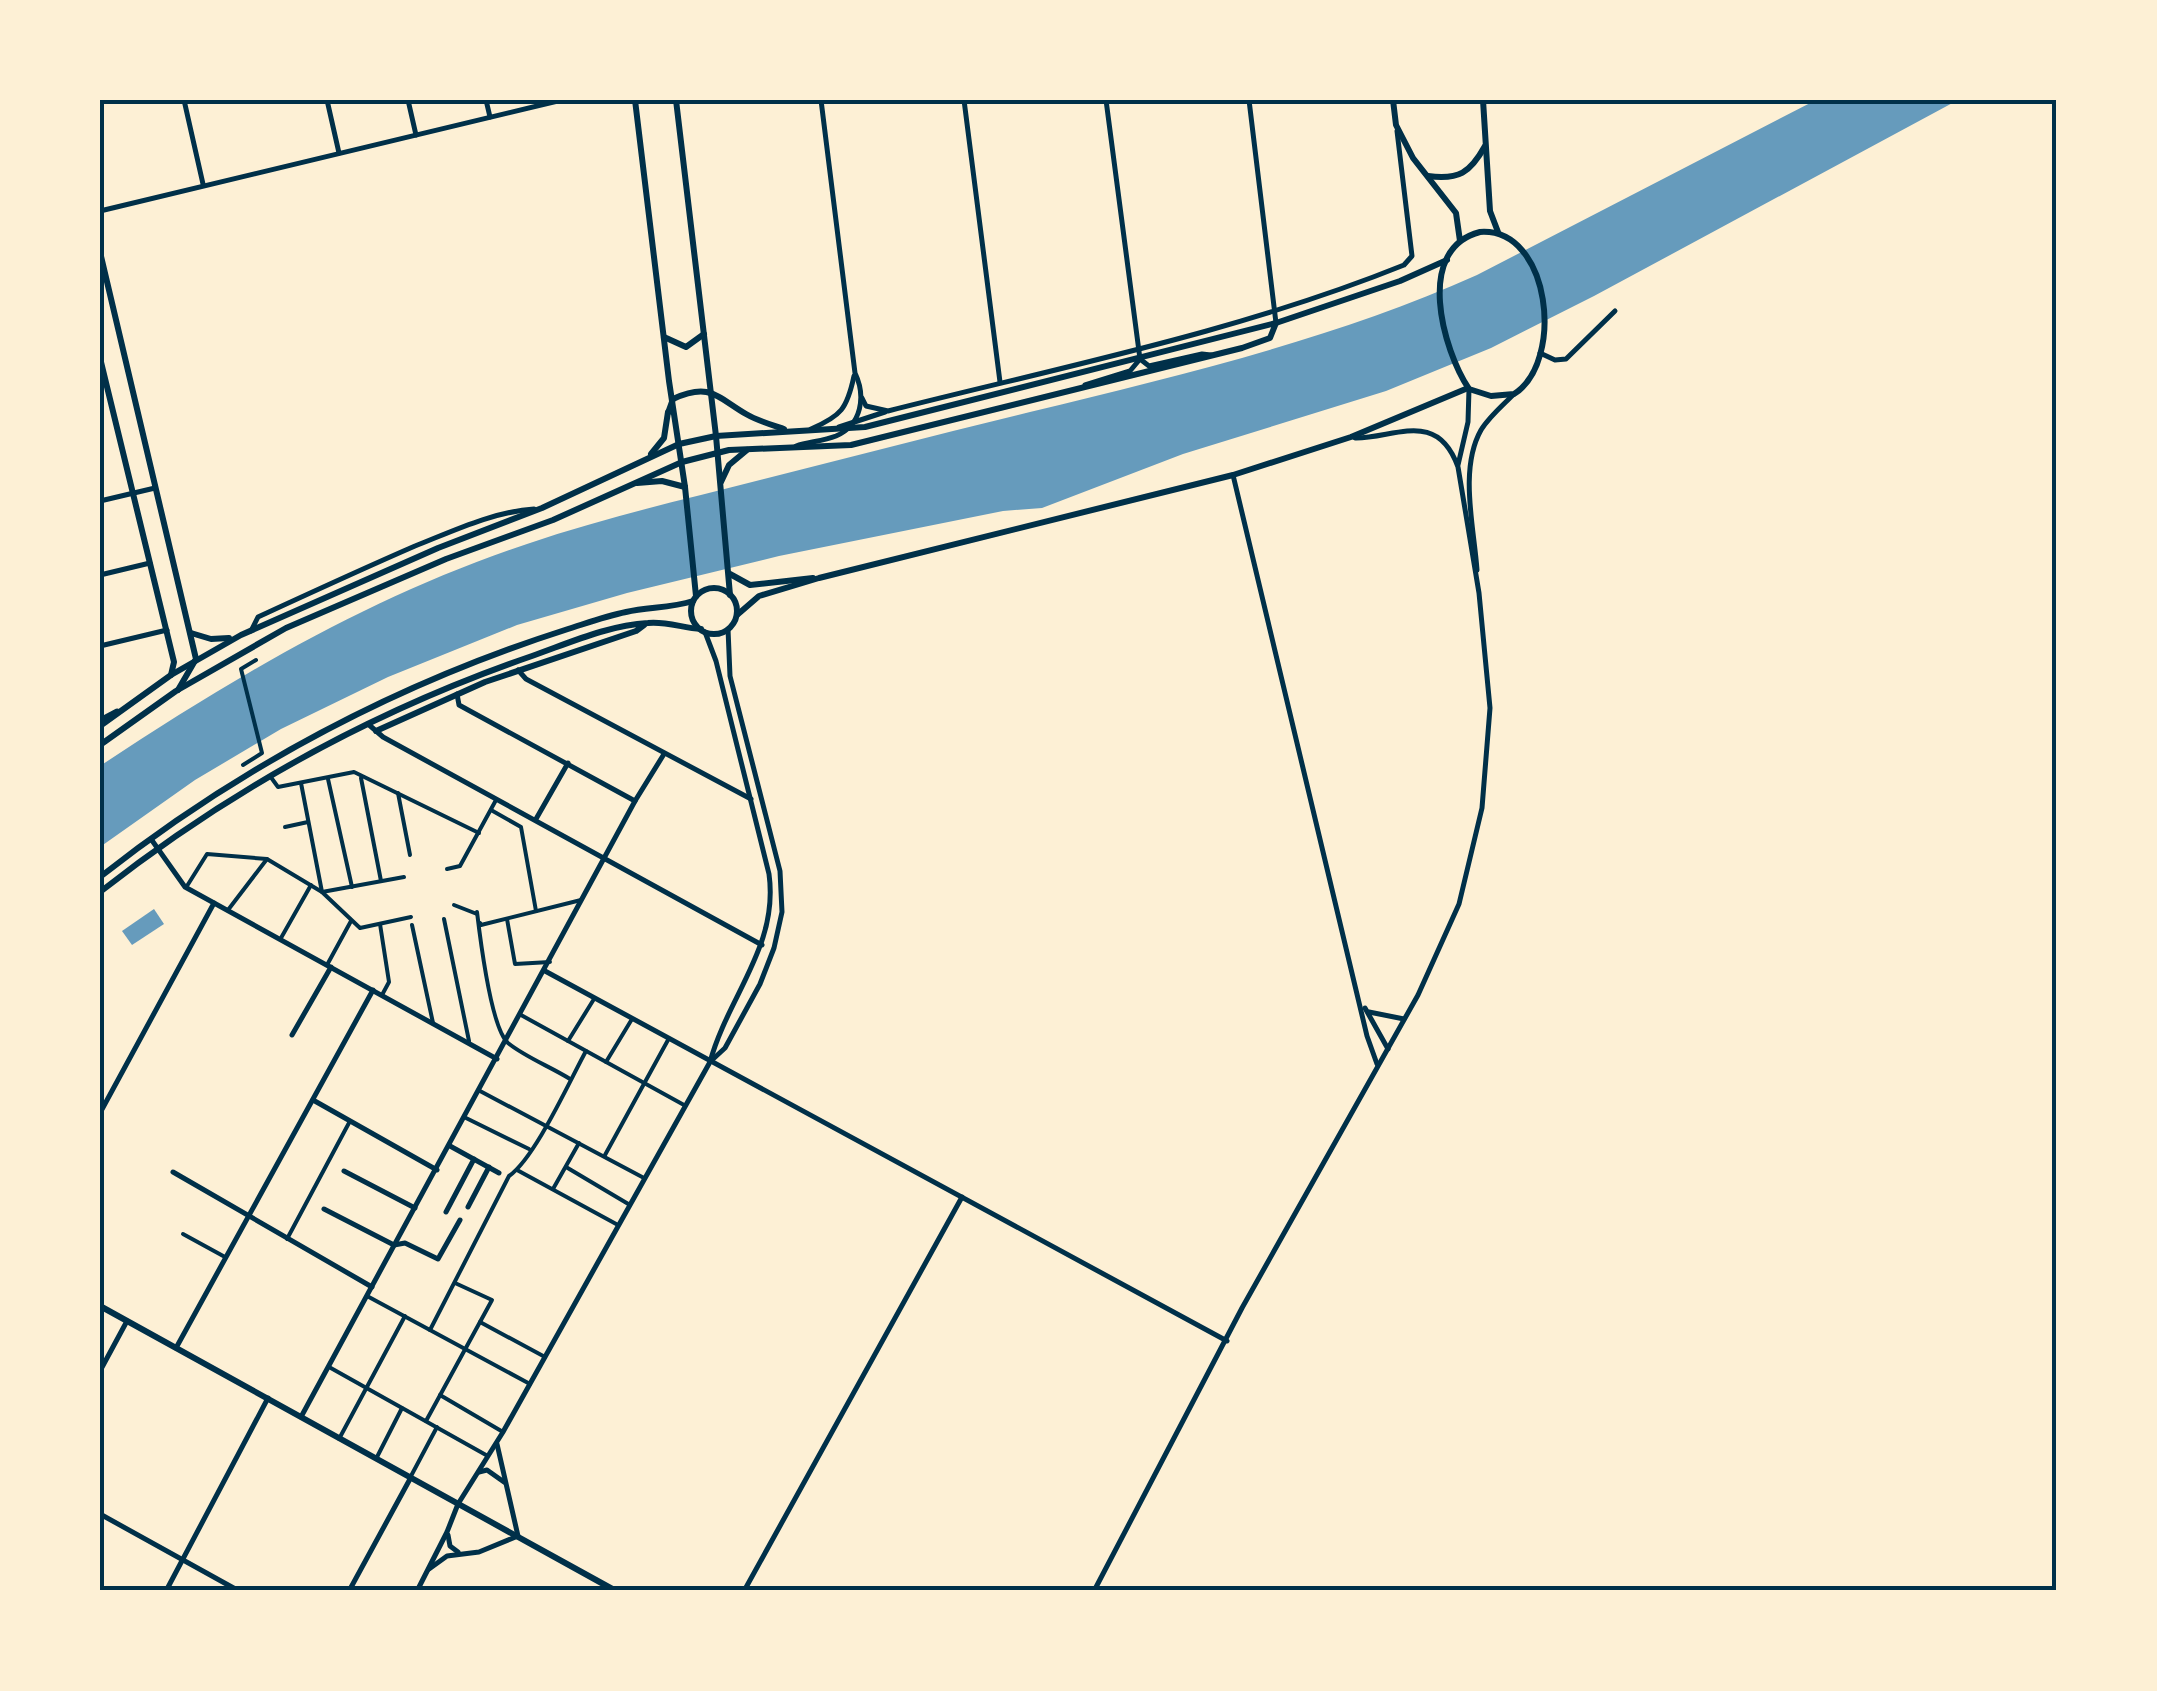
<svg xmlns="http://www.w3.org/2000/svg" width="2157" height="1691" viewBox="0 0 2157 1691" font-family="Ubuntu,sans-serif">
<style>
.water{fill:#669bbc}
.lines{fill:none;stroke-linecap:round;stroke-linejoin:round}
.pedestrian{stroke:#003049;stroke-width:4}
.minor{stroke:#003049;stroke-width:5}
.tertiary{stroke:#003049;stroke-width:6}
.secondary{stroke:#003049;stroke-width:6}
.neatline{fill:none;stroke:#003049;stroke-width:4}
</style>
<rect width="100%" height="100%" fill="#fdf0d5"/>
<g class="water">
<path d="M1816 100H1958L1594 296 1491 348 1386 391 1183 454 1042 508 1003 511 779 556 627 593 517 625 388 677 281 729 195 780 100 847V766C234 677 373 595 527 544 603 518 682 500 760 480 850 457 940 434 1030 412 1182 375 1334 339 1477 275Z"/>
<polygon points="154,909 164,924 132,945 122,931"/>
</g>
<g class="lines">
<g class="pedestrian">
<polyline points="243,765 262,753 241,669 256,660"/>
<polyline points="270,776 278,787 354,772 479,833"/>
<polyline points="361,778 381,881"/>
<polyline points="328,779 352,887"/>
<polyline points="301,783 322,892 360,928 411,917"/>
<polyline points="398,793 410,855"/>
<polyline points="491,810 521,827 536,911"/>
<polyline points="285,827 308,822"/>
<polyline points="447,869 460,866 496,800"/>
<polyline points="187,886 207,854 267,859 322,892 404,877"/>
<polyline points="454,905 477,914"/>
<polyline points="228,910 267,859"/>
<path d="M477 912C480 937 491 1028 508 1043 525 1057 551 1067 570 1079"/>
<polyline points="444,919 469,1041"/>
<polyline points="507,919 515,964 550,962"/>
<polyline points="480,923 481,925 581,900"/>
<polyline points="380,924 389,982 382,995"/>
<polyline points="412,925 433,1023"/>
<polyline points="281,938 311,885"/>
<polyline points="327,965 351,921"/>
<polyline points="521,1015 684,1105"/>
<polyline points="568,1041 594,999"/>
<polyline points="606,1062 632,1019"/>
<polyline points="480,1091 644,1178"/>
<polyline points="466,1118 529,1149"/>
<polyline points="605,1155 668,1040"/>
<polyline points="566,1167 630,1205"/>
<polyline points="517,1170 618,1225"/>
<polyline points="553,1189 579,1143"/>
<polyline points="183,1234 225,1257"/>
<polyline points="287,1239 350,1121"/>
<polyline points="367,1296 530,1384"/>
<polyline points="480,1322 545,1357"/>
<path d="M430 1330 509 1176C535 1158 569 1082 586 1051"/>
<polyline points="329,1367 486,1455"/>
<polyline points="440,1395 503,1432"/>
<polyline points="426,1421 492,1300 455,1283"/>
<polyline points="339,1439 405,1316"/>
<polyline points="377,1457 402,1408"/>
<polyline points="411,1476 437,1427"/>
</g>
<g class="minor">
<polyline points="184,100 203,184"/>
<polyline points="327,100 339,153"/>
<polyline points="408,100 416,135"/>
<polyline points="486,100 490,117"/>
<polyline points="964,100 1000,382"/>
<polyline points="1106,100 1140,359"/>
<polyline points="1249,100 1276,323"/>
<polyline points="100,211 562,100"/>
<polyline points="1540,353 1555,360 1566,359 1615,311"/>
<polyline points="1085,385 1130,371 1140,359 1149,366 1202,354 1211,355"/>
<path d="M862 398 866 406 888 411C1061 367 1238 332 1404 265L1412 256 1397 131"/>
<polyline points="839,427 885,412"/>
<path d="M811 429C841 416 847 409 854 376"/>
<path d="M796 446C808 442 823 441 836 436 862 425 866 396 855 373L821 100"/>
<polyline points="1458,465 1468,422 1469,389"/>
<polyline points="1233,475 1367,1036 1377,1064"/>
<polyline points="100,501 155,488"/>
<path d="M1477 570C1474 527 1459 469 1481 430 1489 417 1502 406 1513 395"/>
<polyline points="100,575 150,563"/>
<path d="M251 631 258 617C310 593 362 569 415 546 453 531 492 512 534 509"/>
<polyline points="100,646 167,630"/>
<polyline points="518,670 526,679 751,799"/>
<polyline points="457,694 459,705 635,801"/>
<polyline points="100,720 117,711"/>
<polyline points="368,724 383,737 762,945"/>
<polyline points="536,819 568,763"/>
<polyline points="151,839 185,887 497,1059"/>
<polyline points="545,971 1227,1341"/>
<polyline points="1365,1008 1388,1049"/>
<polyline points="1369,1012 1404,1019"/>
<polyline points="292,1035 331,967"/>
<polyline points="712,1060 725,1048 760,984 774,948 782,912 780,871 730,676 728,629"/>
<polyline points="313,1100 437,1170"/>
<polyline points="100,1113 214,903"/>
<polyline points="450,1146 499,1173"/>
<polyline points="344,1171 415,1208"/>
<polyline points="173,1172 372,1287"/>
<polyline points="468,1207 489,1167"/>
<polyline points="324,1209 394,1245 405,1243 438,1259 460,1220"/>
<polyline points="446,1212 474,1159"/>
<polyline points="176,1348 373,990"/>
<polyline points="100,1371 127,1321"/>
<polyline points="301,1417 635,801 664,754"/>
<polyline points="479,1472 487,1470 504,1482"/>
<polyline points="100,1514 239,1591"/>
<polyline points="448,1535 450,1546 458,1552"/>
<polyline points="429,1569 447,1556 479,1552 518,1536 497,1444"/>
<polyline points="166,1591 268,1398"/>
<polyline points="349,1591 410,1479"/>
<path d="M417 1591 447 1532 458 1504 503 1432 710 1062C728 996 779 946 769 874L716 661 705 632"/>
<polyline points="744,1591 962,1197"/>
<path d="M1094 1591 1242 1308 1418 995 1459 904 1482 808 1490 708 1479 593 1458 467C1437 408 1393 439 1355 438"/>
</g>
<g class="tertiary">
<polyline points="100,252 196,659 178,690"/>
<polyline points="100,358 174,662 171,675"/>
<polyline points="100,1306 616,1591"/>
</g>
<g class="secondary">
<polyline points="635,100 669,381 685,487 696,596"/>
<polyline points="676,100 716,436 730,595"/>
<polyline points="1393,100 1396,125 1413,158 1456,213 1460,241"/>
<polyline points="1483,100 1490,211 1498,232"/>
<path d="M1428 176C1459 180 1470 173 1485 146"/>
<path d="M1480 232C1551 227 1565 362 1514 394L1491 396 1469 389C1443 350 1414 249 1480 232Z"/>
<polyline points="664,337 686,347 704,334"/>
<path d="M668 413 673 399C710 382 717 397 746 414 758 421 772 425 784 429"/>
<polyline points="651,454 664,438 668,412"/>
<polyline points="721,482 729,465 747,450"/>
<polyline points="637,483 662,481 685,487"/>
<polyline points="730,574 750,585 813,578"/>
<circle cx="714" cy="611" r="23"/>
<polyline points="737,615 759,596 819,578 1233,475 1351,437 1468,388"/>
<polyline points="191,633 211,639 229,638"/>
<polyline points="100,726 171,675 241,635 438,548 542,508 679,444 716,436 865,427 1276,323 1400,281 1447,260"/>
<polyline points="376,731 485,682 636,631 644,625"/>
<polyline points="100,745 176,691 286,628 446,559 553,520 682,462 729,450 851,445 1242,348 1270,338 1276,323"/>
<path d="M100 877C240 767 399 683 568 629 587 623 606 616 626 612 649 607 671 608 693 601"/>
<path d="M100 892C230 790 375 710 532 656 569 643 609 625 648 623 666 621 683 628 701 629"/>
</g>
</g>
<rect width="2157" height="1691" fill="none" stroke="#fdf0d5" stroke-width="205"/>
<rect x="102" y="102" width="1952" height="1486" class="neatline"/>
</svg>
